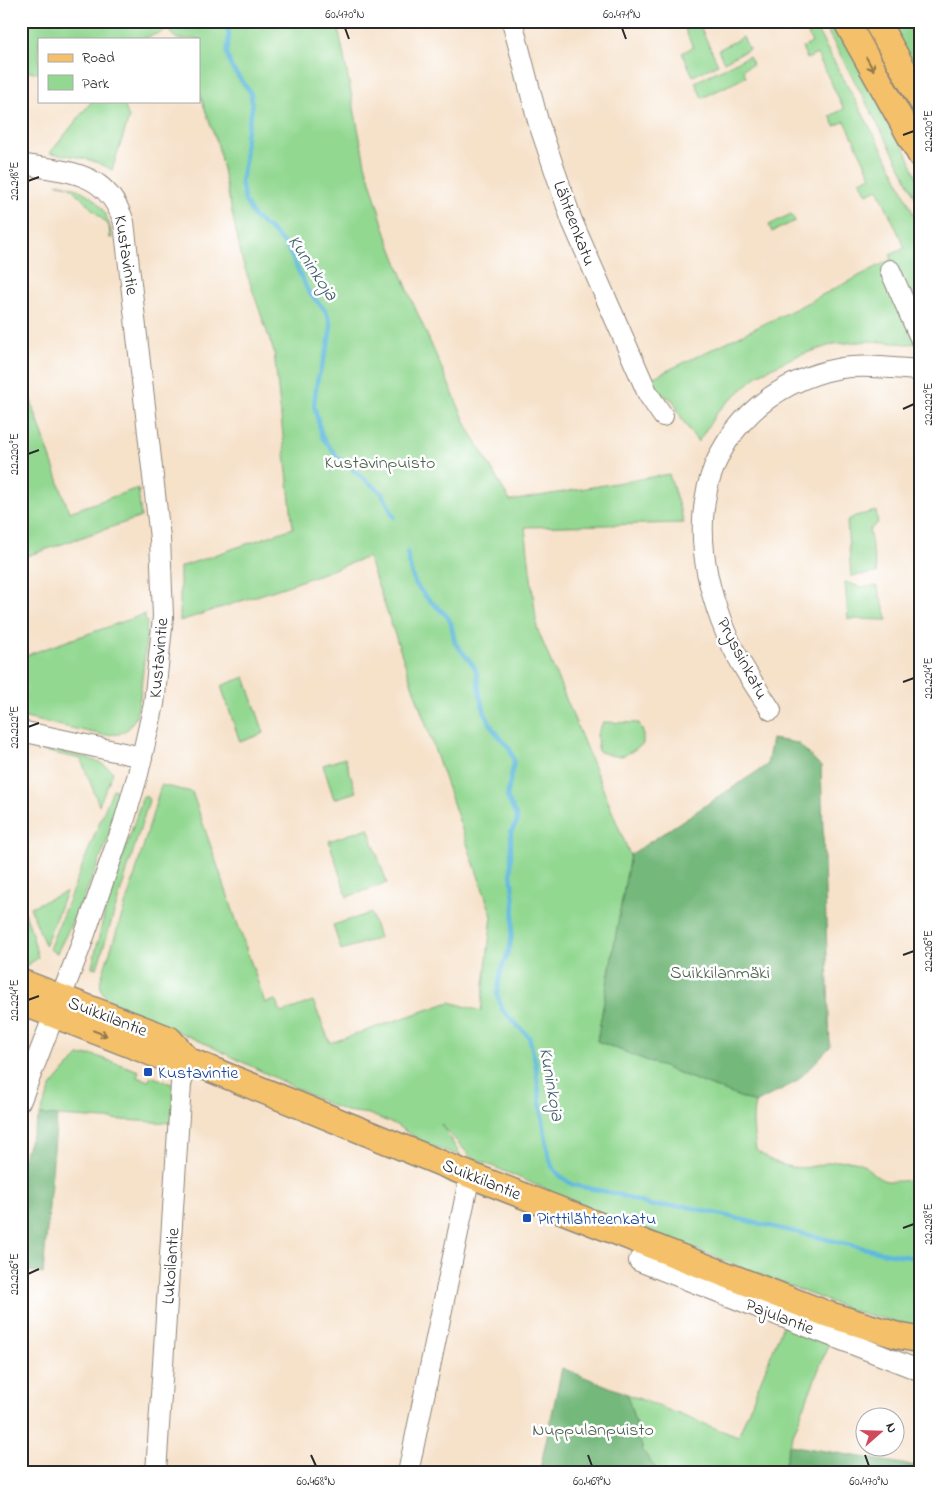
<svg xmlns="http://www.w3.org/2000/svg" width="942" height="1494" viewBox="0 0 942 1494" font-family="'Indie Flower',sans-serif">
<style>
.green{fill:#92d891;stroke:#5e825e}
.forest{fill:#75b87b;stroke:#507253}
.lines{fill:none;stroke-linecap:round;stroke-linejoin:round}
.stream{stroke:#5fb9dd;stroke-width:4.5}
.minor-casing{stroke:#90867a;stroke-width:22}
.major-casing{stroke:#90867a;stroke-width:28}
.minor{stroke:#fff;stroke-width:20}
.major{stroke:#f4c16a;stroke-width:25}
.oneway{stroke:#90764a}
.ticks{fill:none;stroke:#2b2b2b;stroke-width:2}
.transit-dot{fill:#1a4fb4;stroke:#fff;stroke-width:2}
.labels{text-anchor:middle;stroke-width:5;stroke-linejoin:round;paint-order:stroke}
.street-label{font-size:18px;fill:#2b2b2b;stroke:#fff}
.park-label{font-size:18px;fill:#4a5f4a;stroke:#fff}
.transit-label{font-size:18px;fill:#164399;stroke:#fff;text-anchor:start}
.water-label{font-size:19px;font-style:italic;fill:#3d5d69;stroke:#fff}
.neatline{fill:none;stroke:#2b2b2b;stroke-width:2}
.ticks-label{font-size:12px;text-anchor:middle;fill:#2b2b2b}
</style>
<rect width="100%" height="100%" fill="#fff"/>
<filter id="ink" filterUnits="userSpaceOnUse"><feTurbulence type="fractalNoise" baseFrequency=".02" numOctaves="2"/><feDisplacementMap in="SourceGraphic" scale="10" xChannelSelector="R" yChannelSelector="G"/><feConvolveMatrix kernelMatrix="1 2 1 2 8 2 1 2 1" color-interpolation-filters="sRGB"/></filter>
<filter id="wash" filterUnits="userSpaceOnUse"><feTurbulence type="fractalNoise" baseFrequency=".0096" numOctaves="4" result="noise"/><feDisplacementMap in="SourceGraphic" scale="20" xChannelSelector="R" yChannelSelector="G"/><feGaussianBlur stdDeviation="1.12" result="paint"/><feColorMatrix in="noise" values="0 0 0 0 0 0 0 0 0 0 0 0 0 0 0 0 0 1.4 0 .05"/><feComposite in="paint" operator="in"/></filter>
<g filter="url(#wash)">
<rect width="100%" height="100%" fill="#f6e1c9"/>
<g class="green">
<path d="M21 21H337L365 164 386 234 413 303 468 428 510 501 669 474 684 523 525 527 537 628 630 855 597 1041 755 1103C751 1119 754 1134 756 1150 771 1162 788 1170 809 1167 827 1164 834 1159 854 1161 865 1162 873 1176 883 1180 891 1183 912 1180 921 1178V1328L856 1312 604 1214 471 1157 441 1124 461 1156 425 1144 396 1125 369 1114 346 1111 330 1105 204 1043 110 1002C103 995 99 989 101 979L135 875 161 785 192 792 265 1003 276 1000 281 1013 313 1001 330 1043 450 1002 481 1011 492 916 368 557 287 586 180 621V567L293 528 274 352 242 260 218 146 199 92V39H177L167 30 142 39H39V73L21 71Z"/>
<polygon points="802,21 812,21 895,173 921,231 921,343 908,344 870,341 834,344 794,357 759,374 718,411 698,442 683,421 673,400 659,393 652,378 793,310 892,259 890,255 905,248 878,189 867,194 860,181 871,176 845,121 835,126 830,116 844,109 817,54 807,59 802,48 812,43"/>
<polygon points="822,21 835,21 902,141 921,187 921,194 915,197 903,171"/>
<polygon points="857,21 865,21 921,119 921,137"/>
<polygon points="886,21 906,21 921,49 921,82"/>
<polygon points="699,24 718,64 693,76 682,53 693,47 685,30"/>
<polygon points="743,37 749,49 724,62 718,50"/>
<polygon points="749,56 753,64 743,69 746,77 702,98 695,82"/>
<path d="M92 101H123L129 118 112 170C93 158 72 156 50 153Z"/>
<path d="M57 183C89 189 108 205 112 238H110L109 226 69 186 57 184Z"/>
<polygon points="791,214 795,221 772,232 769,225"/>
<polygon points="21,380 24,380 69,512 138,488 141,517 21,558"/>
<polygon points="876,511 878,523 869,530 877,573 851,576 847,521 855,516"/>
<polygon points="845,582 860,587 877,586 888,620 848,619"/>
<polygon points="145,614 145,619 147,621 145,653 140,697 136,717 128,729 119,734 103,735 21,717 21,657"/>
<polygon points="245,677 264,733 240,742 221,686"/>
<path d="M603 722 639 723 643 732V744C623 757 622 760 598 751L597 735Z"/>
<path d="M34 747C57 752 97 755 113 772L99 805 81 759 34 749Z"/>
<polygon points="345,758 356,792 334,799 323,765"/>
<path d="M113 789 124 793C107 848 83 901 57 953L49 949Z"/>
<polygon points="143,796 146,796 149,800 97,968 92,967 105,911"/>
<polygon points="368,828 387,883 347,897 329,841"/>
<polygon points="66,892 45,945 30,907"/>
<polygon points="24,910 31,930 38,958 26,966 21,964 21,911"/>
<polygon points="371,913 379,938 341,950 333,925"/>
<polygon points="93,1055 139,1071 137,1077 149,1081 151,1076 174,1085 172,1123 40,1115 51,1087 67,1068 79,1056"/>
<polygon points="783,1325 829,1343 789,1445 783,1473 659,1473 643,1451 627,1394 738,1437"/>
</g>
<g class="forest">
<polygon points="772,739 798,743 821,766 830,1047 796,1082 755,1103 597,1041 630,855 767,765"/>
<polygon points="40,1115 57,1116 43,1274 21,1269 21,1162"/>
<polygon points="562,1368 627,1394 643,1451 659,1473 539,1473"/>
<polygon points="789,1445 921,1467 921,1473 783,1473"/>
</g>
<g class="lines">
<g class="stream">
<polyline points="226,21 229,35 227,53 231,67 251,93 252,109 246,135 245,161 241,182 245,201 254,217 274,233 287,247 309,293 326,311 331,326 328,346 317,381 314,405 322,437 338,458 382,493 394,517"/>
<polyline points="407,552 411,572 415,583 425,596 447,616 451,623 455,643 474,666 477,674 480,697 485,713 493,729 510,749 514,761 507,797 516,815 517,822 511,832 511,873 514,902 513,924 510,947 501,971 497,994 503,1011 529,1037 535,1060 540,1102 548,1152 552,1166 560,1176 573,1185 617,1194 652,1206 684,1206 881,1252 921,1259"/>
</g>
</g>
</g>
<g filter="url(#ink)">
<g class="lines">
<g class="minor-casing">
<g id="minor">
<polyline points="512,21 538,121 572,221 648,394 663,416"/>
<path d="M21 164C68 172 106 170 124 222L160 538 163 617 154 704 138 774 123 825 80 948 21 1100"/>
<polyline points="890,270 921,340"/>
<path d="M771 710C752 682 733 653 721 621 696 554 691 478 743 421 769 393 803 375 841 368 868 364 894 369 921 370"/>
<polyline points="21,731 142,757"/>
<polyline points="639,1261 921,1371"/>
<polyline points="156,1473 181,1084 188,1060"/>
<polyline points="408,1473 470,1175"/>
</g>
</g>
<g class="major-casing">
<g id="major">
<polyline points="846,21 921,156"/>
<polyline points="876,21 921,100"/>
<polyline points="21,982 169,1039 188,1060"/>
<polyline points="21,1002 167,1059 188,1060 470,1175 827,1314 899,1336 921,1340"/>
</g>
</g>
<use href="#minor" class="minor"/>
<use href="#major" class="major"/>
</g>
<defs><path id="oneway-shaft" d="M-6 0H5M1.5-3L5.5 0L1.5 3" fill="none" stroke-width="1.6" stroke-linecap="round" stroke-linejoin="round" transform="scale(1.25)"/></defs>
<g class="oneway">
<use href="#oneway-shaft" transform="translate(870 64) rotate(61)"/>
<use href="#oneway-shaft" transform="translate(100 1033) rotate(21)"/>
</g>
</g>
<path class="ticks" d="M345 28 349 39M622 28 626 39M903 135 914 131M28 181 39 177M903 409 914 404M28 454 39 450M903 682 914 678M28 727 39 723M903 955 914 951M28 1000 39 996M903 1228 914 1224M28 1274 39 1269M311 1455 316 1466M588 1455 592 1466M865 1455 869 1466"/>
<g class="transit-dot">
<rect x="143" y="1067" width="10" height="10" rx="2.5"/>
<rect x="522" y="1213" width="10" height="10" rx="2.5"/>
</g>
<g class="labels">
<g class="street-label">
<text transform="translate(575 223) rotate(69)" y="6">Lähteenkatu</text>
<text transform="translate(127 255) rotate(81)" y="6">Kustavintie</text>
<text transform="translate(158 658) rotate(-85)" y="6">Kustavintie</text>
<text transform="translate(743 658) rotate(62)" y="6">Pryssinkatu</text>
<text transform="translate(108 1016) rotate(21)" y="6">Suikkilantie</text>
<text transform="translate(482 1179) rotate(22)" y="6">Suikkilantie</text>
<text transform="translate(170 1266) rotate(-86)" y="6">Lukoilantie</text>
<text transform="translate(780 1316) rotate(21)" y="6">Pajulantie</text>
</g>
<g class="park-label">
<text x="380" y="468">Kustavinpuisto</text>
<text x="720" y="978">Suikkilanmäki</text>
<text x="593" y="1435">Nuppulanpuisto</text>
</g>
<g class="transit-label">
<text x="158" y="1078">Kustavintie</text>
<text x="537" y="1224">Pirttilähteenkatu</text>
</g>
<g class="water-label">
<text transform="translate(314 267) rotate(56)" y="7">Kuninkoja</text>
<text transform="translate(553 1084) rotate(80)" y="7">Kuninkoja</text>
</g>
</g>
<rect width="942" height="1494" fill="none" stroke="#fff" stroke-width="55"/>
<rect x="38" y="38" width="162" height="65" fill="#ffffff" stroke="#aaaaaa"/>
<rect x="48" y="54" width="25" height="8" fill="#f4c16a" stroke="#aaaaaa"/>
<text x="82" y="62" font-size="15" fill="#2b2b2b">Road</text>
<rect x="48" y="75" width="25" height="15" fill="#92d891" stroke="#aaaaaa"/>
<text x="82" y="88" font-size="15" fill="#2b2b2b">Park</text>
<g transform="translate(880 1432) rotate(70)"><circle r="24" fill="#ffffff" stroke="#aaaaaa"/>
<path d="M0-4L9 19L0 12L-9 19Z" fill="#d1495b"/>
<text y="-8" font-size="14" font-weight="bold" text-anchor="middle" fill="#2b2b2b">N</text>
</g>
<rect x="28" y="28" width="886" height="1438" class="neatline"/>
<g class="ticks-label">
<text x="345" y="18">60.470°N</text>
<text x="622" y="18">60.471°N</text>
<text transform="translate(928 131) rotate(-90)" y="4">22.220°E</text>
<text transform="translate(14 181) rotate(-90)" y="4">22.218°E</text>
<text transform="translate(928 404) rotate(-90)" y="4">22.222°E</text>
<text transform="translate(14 454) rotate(-90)" y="4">22.220°E</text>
<text transform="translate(928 678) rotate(-90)" y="4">22.224°E</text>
<text transform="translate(14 727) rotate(-90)" y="4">22.222°E</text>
<text transform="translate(928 951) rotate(-90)" y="4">22.226°E</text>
<text transform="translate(14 1000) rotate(-90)" y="4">22.224°E</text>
<text transform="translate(928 1224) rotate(-90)" y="4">22.228°E</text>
<text transform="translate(14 1274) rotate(-90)" y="4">22.226°E</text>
<text x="316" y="1485">60.468°N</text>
<text x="592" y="1485">60.469°N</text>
<text x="869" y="1485">60.470°N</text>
</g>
</svg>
